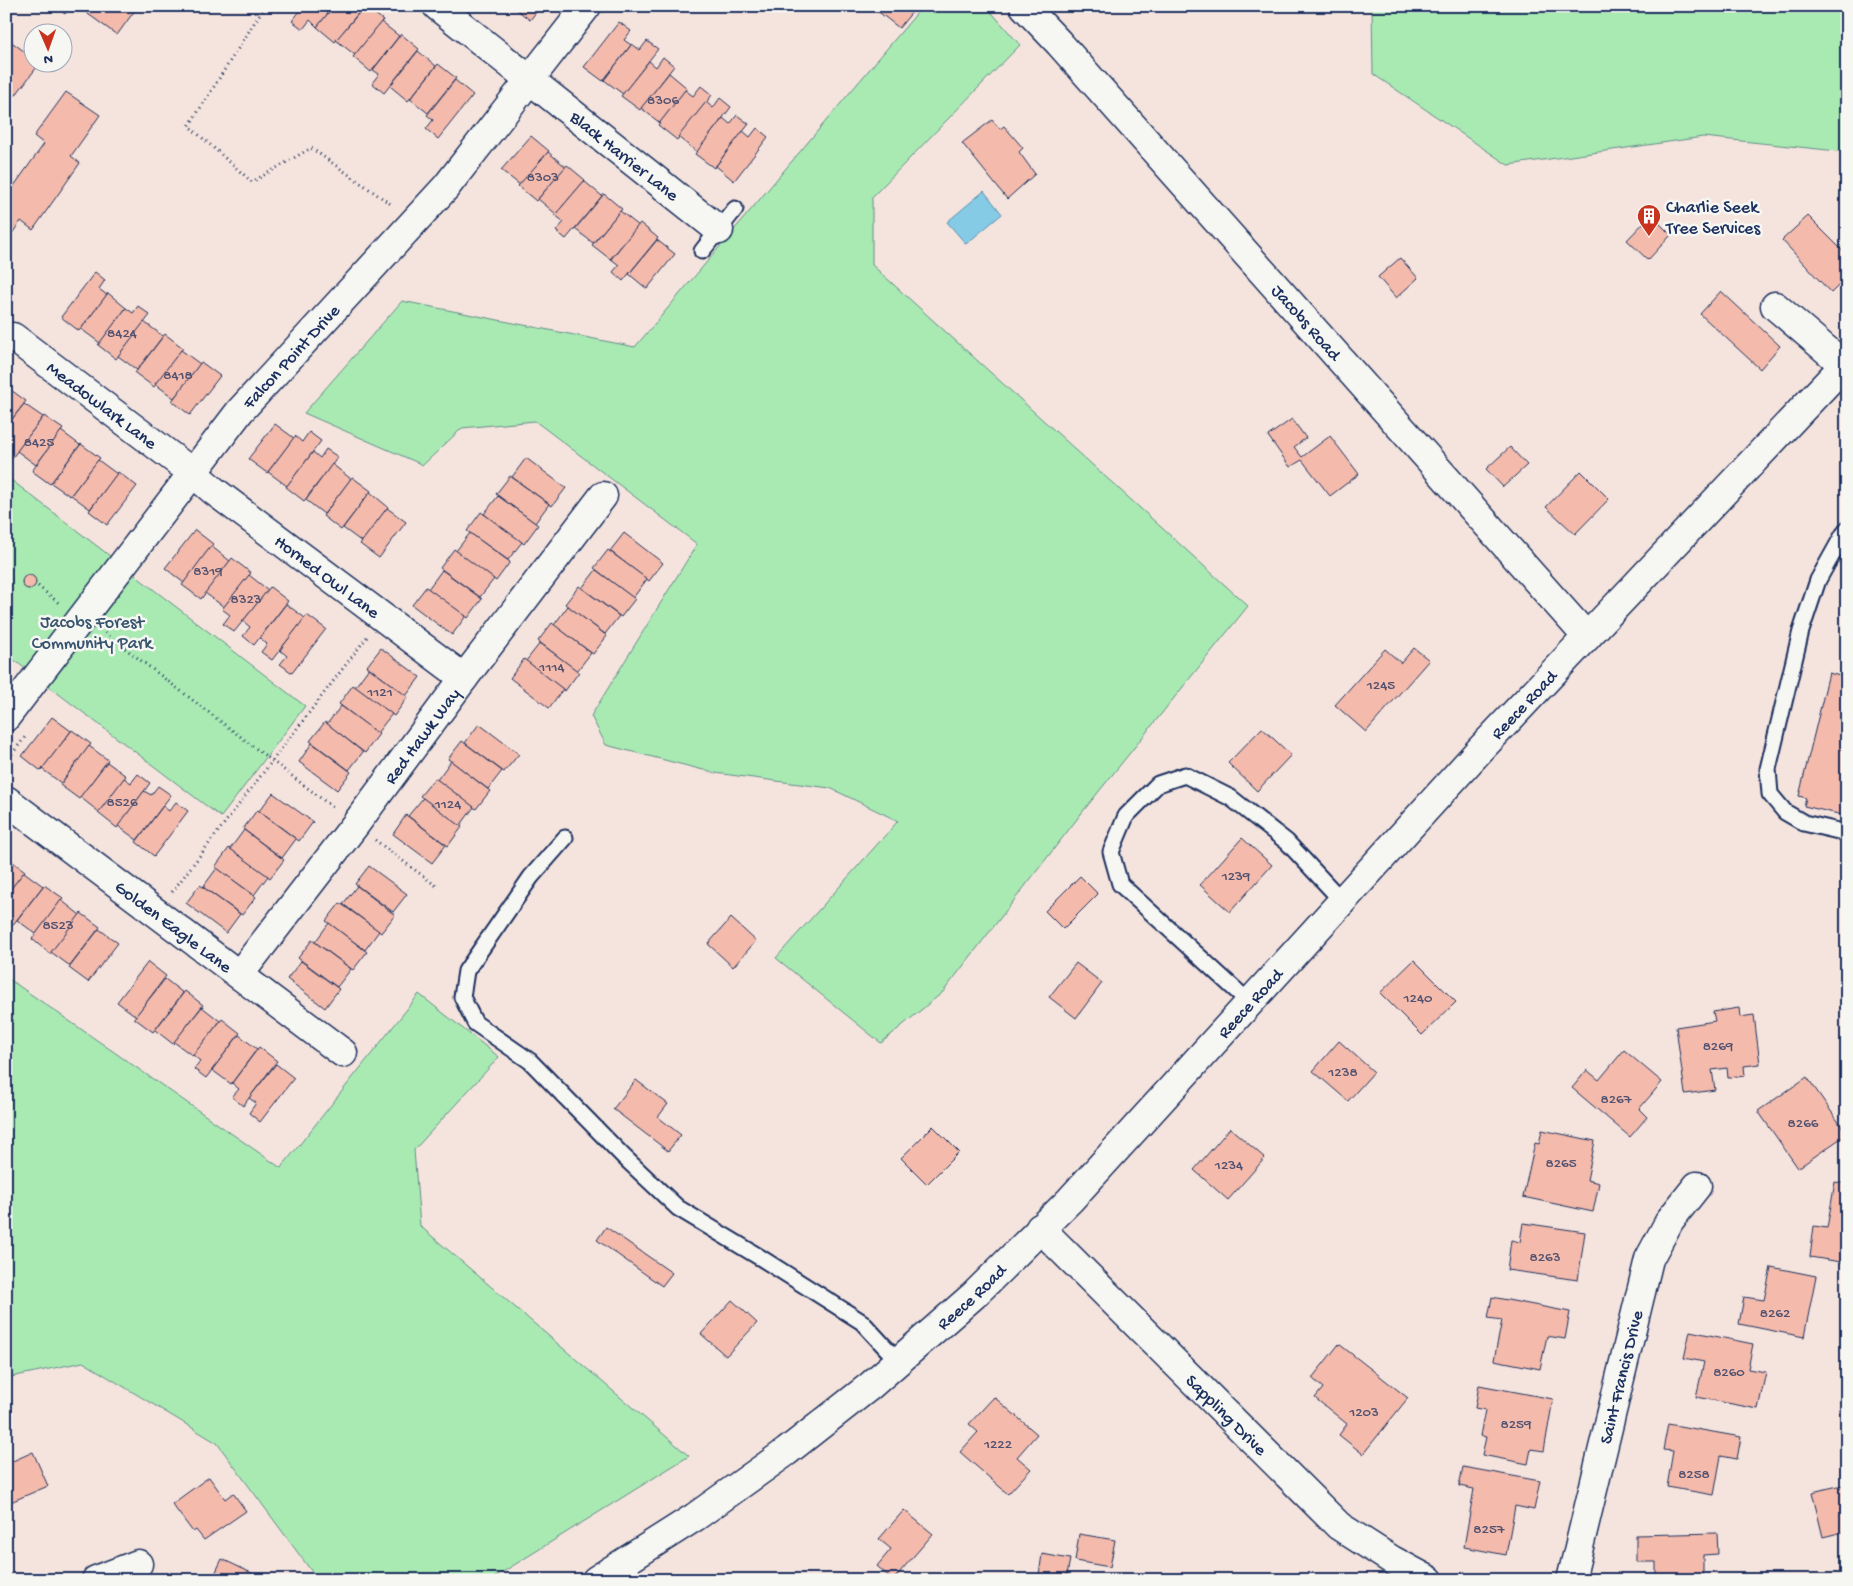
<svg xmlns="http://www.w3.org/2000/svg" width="1853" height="1586" viewBox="0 0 1853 1586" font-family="'Gochi Hand',sans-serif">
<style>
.green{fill:#a9eab3;stroke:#628c88}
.water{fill:#85cbe6;stroke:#5b8db0}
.building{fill:#f4baab;stroke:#1b2f5e}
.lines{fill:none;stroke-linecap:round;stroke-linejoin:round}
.service-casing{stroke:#1b2f5e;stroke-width:19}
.minor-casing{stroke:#1b2f5e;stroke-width:31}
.tertiary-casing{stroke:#1b2f5e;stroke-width:31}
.secondary-casing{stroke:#1b2f5e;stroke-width:31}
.path{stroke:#1b2f5e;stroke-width:3;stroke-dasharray:1 4;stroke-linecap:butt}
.service{stroke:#f6f6f2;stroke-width:15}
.minor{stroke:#f6f6f2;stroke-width:28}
.tertiary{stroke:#f6f6f2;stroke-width:28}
.secondary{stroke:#f6f6f2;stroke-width:28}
.labels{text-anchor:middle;stroke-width:5;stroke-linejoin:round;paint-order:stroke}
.number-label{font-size:15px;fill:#515271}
.street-label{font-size:18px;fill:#1b2f5e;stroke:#f6f6f2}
.poi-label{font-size:18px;fill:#1b2f5e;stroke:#f6f6f2;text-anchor:start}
.park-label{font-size:18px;fill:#37546f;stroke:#f6f6f2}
</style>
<rect width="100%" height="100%" fill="#f5e4dd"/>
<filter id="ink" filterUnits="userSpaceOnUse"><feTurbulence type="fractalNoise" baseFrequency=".02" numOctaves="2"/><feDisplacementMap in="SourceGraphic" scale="10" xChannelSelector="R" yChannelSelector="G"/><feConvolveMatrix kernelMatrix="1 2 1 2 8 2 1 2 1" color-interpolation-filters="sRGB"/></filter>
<g filter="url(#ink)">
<g class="green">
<polygon points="923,6 986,6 1020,45 872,197 872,265 1248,606 1084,810 943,992 881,1043 776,958 898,821 830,788 715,773 606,745 591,716 697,544 535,421 462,428 423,465 304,413 402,301 635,347"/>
<polygon points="1372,6 1847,6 1847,152 1703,137 1508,165 1373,74"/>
<polygon points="6,476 305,706 221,817 6,654"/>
<polygon points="6,977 281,1168 419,994 499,1057 414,1150 420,1226 689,1456 490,1580 318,1580 217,1443 83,1362 6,1378"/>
</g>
<polygon class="water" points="984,191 1002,214 966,244 947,222"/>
<g class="building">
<polygon points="54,6 70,6 65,14"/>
<polygon points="77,6 138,6 117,35"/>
<polygon points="304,6 334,6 317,27 310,20 303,29 292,21"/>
<polygon points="334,6 363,7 335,42 317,27"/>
<polygon points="365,6 383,20 355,55 336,40"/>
<polygon points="512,6 541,6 530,20"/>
<polygon points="871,6 917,6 899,28"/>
<polygon points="381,22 399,36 371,72 353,57"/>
<polygon points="619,22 631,31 624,40 631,45 603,81 584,67"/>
<polygon points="401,34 419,49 384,93 372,83 379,74 373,70"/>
<polygon points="6,38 32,57 32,62 40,63 15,96 6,89"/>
<polygon points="647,41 658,49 623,94 604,80 632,44 640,50"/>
<polygon points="418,51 436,66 408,101 390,86"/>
<polygon points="663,57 674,66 640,110 621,96 649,61 656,67"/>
<polygon points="438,64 456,78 428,113 410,99"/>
<polygon points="669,73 687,88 660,123 641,108"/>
<polygon points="455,80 473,95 438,139 426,129 433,120 427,115"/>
<polygon points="701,86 712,95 677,140 658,125 685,90 693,96"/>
<polygon points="66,92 100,115 71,156 80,163 33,230 21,221 6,242 6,197 44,144 34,136"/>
<polygon points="720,98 731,107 697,152 678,137 706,102 713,108"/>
<polygon points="737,115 749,124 714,168 695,154 723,118 730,124"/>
<polygon points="992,120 1000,129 1004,126 1023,148 1019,152 1035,174 1007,199 962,143"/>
<polygon points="757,128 768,137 734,181 716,166 743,131 750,137"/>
<polygon points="531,136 549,151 520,185 501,170"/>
<polygon points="548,152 566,167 536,201 518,186"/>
<polygon points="567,165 585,180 556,214 538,199"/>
<polygon points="584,181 602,196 566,239 556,231 564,222 555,215"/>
<polygon points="604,194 622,209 593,243 575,229"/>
<polygon points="620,211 639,226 610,259 592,245"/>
<polygon points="1651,215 1671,235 1648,260 1627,240"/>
<polygon points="1808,216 1847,255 1847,277 1831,293 1782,240"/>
<polygon points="640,223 658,238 623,281 613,272 619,265 611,259"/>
<polygon points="657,240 675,254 647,289 629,274"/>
<polygon points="1400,258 1418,278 1396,298 1378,277"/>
<polygon points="95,272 105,280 99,289 107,295 79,331 61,317"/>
<polygon points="1721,291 1780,346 1760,369 1700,314"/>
<polygon points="108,293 126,308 100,343 81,329"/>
<polygon points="138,306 150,315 116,359 98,345 126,308 133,313"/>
<polygon points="144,322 163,336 137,370 118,356"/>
<polygon points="165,334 183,348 154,387 135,373"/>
<polygon points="181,350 200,364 174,398 155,384"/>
<polygon points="201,362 220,376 190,415 172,401"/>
<polygon points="7,387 26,401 6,427 6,388"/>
<polygon points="24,404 43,417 9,462 6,460 6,427"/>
<polygon points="44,416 63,429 36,465 17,451"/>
<polygon points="1292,419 1306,438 1294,447 1302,457 1330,436 1359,474 1330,496 1302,460 1290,467 1268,436"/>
<polygon points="275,424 294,438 267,473 248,459"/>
<polygon points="61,431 80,445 50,484 32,471"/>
<polygon points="309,432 321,441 287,486 268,472 295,436 302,442"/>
<polygon points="81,444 100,458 70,496 51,483"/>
<polygon points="1510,447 1527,465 1503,487 1486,469"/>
<polygon points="326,449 338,457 304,501 286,487 313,452 320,458"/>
<polygon points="526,458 566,488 552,506 512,477"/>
<polygon points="98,460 117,474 90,509 71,495"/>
<polygon points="332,464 351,479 324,514 306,500"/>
<polygon points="1581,471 1609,499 1575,534 1546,507"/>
<polygon points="118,472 137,486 107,525 89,511"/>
<polygon points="510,476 549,504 535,523 496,494"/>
<polygon points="352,477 371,491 341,530 323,516"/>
<polygon points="370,492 388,507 362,542 343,528"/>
<polygon points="498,496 538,525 524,544 484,514"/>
<polygon points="387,508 406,522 379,558 360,544"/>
<polygon points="481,512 522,542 508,560 467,531"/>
<polygon points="195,530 213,544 184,583 165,568"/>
<polygon points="470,533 510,562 496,581 456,551"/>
<polygon points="624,533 663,563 649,581 610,551"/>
<polygon points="211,546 230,561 201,599 182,585"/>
<polygon points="454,549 494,579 480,597 440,568"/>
<polygon points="608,550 647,579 633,598 594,568"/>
<polygon points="232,558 251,573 224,607 205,593"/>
<polygon points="442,570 482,599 468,618 428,589"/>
<polygon points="596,570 635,599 621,617 582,588"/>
<circle cx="29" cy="582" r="7"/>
<polygon points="249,575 268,590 234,632 223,624 230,615 222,609"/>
<polygon points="579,586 619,616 605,634 565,604"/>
<polygon points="270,587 288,601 254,645 243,636 250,627 243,621"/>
<polygon points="426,587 466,616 452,635 412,605"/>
<polygon points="286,604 305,618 272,660 261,652 267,644 260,638"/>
<polygon points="568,606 607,636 593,654 554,625"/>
<polygon points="307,615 326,629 292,673 280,664 287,656 280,650"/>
<polygon points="552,623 591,653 577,671 538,641"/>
<polygon points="540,643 579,672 565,691 526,661"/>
<polygon points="381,648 420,677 406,696 367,666"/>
<polygon points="1414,648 1429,660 1366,732 1335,705 1385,649 1401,663"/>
<polygon points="524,659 563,689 549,708 510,678"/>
<polygon points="369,668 408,697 394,716 355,687"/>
<polygon points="1829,673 1847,678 1847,816 1804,806 1806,798 1799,796"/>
<polygon points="353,685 392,714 377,733 339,704"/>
<polygon points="341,706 379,734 365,753 327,724"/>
<polygon points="52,717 71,731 41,771 22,756"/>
<polygon points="325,722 363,752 349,770 310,741"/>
<polygon points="479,724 519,754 504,772 465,743"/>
<polygon points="1262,728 1291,755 1257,791 1228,763"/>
<polygon points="72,730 91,744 61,783 42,769"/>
<polygon points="462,741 502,771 488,789 448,759"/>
<polygon points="312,743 351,772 337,790 299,762"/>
<polygon points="89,746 108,760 79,799 60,785"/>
<polygon points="451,761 490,791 476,809 437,780"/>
<polygon points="107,762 126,776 99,812 80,797"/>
<polygon points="138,774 150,783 117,828 98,813 124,778 131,783"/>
<polygon points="435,778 474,807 460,826 420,796"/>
<polygon points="158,786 171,795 137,840 118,826 144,791 151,795"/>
<polygon points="273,793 313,822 299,841 259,811"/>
<polygon points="423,798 462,827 448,846 408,816"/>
<polygon points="176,802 188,811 154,856 136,842 163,806 169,811"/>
<polygon points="257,810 296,839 282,858 243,829"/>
<polygon points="406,815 446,845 432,863 393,834"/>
<polygon points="244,830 284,860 270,878 230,849"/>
<polygon points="1242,838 1272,865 1230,912 1200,885"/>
<polygon points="229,848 268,876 254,895 215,867"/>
<polygon points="6,857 25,871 6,895"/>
<polygon points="369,866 407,894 393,912 355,884"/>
<polygon points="217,868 256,897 242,915 203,887"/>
<polygon points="24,872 43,886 8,931 6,929 6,895"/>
<polygon points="1080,876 1098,894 1063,929 1045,911"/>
<polygon points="44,885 63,898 36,934 17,920"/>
<polygon points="200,885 240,914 226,933 186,903"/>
<polygon points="357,886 395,915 381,933 343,904"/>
<polygon points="61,900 80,915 50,954 32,939"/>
<polygon points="340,903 379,931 365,950 326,921"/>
<polygon points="81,913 100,927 70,966 51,952"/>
<polygon points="731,918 756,941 733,967 708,944"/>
<polygon points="329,923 367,952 353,970 315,942"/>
<polygon points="99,929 118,943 88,982 69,968"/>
<polygon points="312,940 351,969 337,987 298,958"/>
<polygon points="1414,960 1456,1002 1422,1035 1380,993"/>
<polygon points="301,961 339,989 325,1008 287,979"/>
<polygon points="148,962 166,976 136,1016 117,1002"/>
<polygon points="1076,963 1102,983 1076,1018 1049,997"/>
<polygon points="165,979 183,993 153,1032 134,1018"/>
<polygon points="185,991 203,1005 173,1044 155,1030"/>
<polygon points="202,1007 220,1021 193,1056 174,1042"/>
<polygon points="1739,1008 1740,1017 1754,1015 1760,1064 1744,1066 1745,1076 1728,1078 1727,1068 1712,1070 1715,1090 1685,1094 1676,1027 1715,1021 1713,1012"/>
<polygon points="222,1019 240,1033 206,1078 194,1069 200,1061 193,1055"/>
<polygon points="239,1035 257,1049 231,1084 212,1070"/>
<polygon points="1339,1041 1374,1072 1348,1101 1313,1071"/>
<polygon points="259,1047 277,1061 243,1106 232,1097 239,1089 232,1083"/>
<polygon points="1624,1050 1662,1082 1639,1109 1647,1117 1630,1137 1572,1088 1587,1070 1599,1080"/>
<polygon points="276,1064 294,1078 260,1122 249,1113 256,1103 249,1098"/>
<polygon points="1807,1077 1847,1134 1798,1168 1758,1111"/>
<polygon points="636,1080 668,1104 658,1117 681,1135 668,1151 613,1109"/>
<polygon points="933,1126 959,1152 927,1184 901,1158"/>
<polygon points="1230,1128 1265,1158 1228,1200 1194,1170"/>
<polygon points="1542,1130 1595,1141 1587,1180 1599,1183 1593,1212 1523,1197 1535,1143 1539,1144"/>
<polygon points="1835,1182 1847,1184 1847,1263 1810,1257 1814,1226 1827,1228"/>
<polygon points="1523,1223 1585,1232 1578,1280 1507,1270 1511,1240 1520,1242"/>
<polygon points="606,1227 672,1273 662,1286 597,1240"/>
<polygon points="1771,1267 1816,1276 1804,1337 1739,1324 1744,1297 1764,1300"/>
<polygon points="1492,1297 1570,1312 1565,1339 1547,1336 1540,1369 1494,1360 1502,1320 1488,1318"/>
<polygon points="732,1300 757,1323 726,1356 701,1334"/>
<polygon points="1690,1331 1753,1344 1748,1369 1766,1372 1758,1409 1696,1397 1704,1362 1684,1358"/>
<polygon points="1339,1344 1408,1398 1363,1454 1339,1435 1347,1424 1315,1398 1323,1388 1312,1378"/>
<polygon points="1479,1385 1553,1399 1544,1451 1531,1449 1528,1464 1482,1455 1486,1437 1480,1436 1485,1410 1475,1408"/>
<polygon points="994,1397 1037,1434 1017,1457 1031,1469 1008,1494 960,1452 978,1432 969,1424"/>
<polygon points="1668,1424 1741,1437 1737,1459 1721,1456 1714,1495 1667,1487 1673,1451 1663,1450"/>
<polygon points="33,1452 48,1486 6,1504 6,1464"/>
<polygon points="1463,1467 1540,1481 1534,1510 1515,1506 1506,1555 1464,1547 1474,1489 1459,1486"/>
<polygon points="209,1477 225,1499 233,1493 246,1511 204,1540 196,1530 193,1532 172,1504"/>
<polygon points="1847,1484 1847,1531 1823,1537 1812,1492"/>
<polygon points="904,1510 933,1534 893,1580 877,1566 891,1549 879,1539"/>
<polygon points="1717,1533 1718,1554 1703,1555 1703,1580 1656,1580 1656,1562 1636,1562 1636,1535"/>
<polygon points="1079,1534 1115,1540 1110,1567 1075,1561"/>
<polygon points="1042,1554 1070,1559 1066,1580 1039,1575"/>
<polygon points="222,1559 262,1578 261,1580 212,1580"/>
</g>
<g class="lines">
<g class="service-casing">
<g id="service">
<polyline points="702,251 735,209"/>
<polyline points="1847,530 1843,535 1818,580 1801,631 1768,769 1770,794 1785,812 1804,823 1847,833"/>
<polyline points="565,838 531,877 466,971 462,997 475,1023 530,1061 624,1157 678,1208 761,1258 862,1322 898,1361"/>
<polyline points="1250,1003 1120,884 1111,852 1126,816 1158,784 1185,775 1231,798 1287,842 1342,901"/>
</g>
</g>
<g class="minor-casing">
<g id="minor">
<path id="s1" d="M437 6 719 230"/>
<polyline points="1775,306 1844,365"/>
<path id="s2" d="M13 337 193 473 214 491 464 678"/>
<path id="s3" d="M6 717 240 411 446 187 587 6"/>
<path id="s4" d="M6 800 343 1053"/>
<path id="s5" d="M239 975 355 825 464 678 603 496"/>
<path id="s6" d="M1040 1228 1339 1526 1392 1560 1429 1580"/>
<polyline points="96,1580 138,1564"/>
<path id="s7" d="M1571 1580 1649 1259 1670 1220 1697 1186"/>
</g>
</g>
<g class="tertiary-casing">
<g id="tertiary">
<path id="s8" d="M1024 6 1059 43 1587 637"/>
</g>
</g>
<g class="secondary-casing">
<g id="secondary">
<path id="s9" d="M596 1580 695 1517 786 1452 870 1386 974 1295 1070 1200 1477 753 1847 362"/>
</g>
</g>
<g class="path">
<polyline points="265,6 189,126 252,182 311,148 392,205"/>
<polyline points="38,586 60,604"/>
<polyline points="105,633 335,809"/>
<polyline points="6,762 25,737"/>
<polyline points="375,840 439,888"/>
<polyline points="172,892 367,637"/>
</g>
<use href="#service" class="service"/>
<use href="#minor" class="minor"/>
<use href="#tertiary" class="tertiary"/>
<use href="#secondary" class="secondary"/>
</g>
</g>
<defs>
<g id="building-pin" transform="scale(1.25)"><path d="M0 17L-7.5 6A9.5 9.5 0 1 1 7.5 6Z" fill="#c8321e" stroke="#f6f6f2"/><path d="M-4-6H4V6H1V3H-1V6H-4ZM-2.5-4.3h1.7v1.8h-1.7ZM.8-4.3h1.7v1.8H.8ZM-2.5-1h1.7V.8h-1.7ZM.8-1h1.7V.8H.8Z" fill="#fff"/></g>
</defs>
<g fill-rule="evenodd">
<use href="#building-pin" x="1649" y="216"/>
</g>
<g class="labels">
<g class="number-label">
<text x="663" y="104">8306</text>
<text x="543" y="181">8303</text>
<text x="122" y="337">8424</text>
<text x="178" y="379">8418</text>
<text x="39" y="446">8425</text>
<text x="208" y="575">8319</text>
<text x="246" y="603">8323</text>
<text x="552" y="671">1114</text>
<text x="1381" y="689">1245</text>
<text x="380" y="696">1121</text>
<text x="122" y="806">8526</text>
<text x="448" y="808">1124</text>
<text x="1236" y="880">1239</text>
<text x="58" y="929">8523</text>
<text x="1418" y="1002">1240</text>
<text x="1718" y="1050">8269</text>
<text x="1343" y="1076">1238</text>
<text x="1616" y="1103">8267</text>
<text x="1803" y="1127">8266</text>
<text x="1561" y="1167">8265</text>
<text x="1229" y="1169">1234</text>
<text x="1545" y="1261">8263</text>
<text x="1775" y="1317">8262</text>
<text x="1729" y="1376">8260</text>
<text x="1364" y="1416">1203</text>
<text x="1516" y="1428">8259</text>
<text x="998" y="1448">1222</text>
<text x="1694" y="1478">8258</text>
<text x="1489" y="1533">8257</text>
</g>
<g class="street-label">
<text dy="6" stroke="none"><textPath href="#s1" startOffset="240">Black Harrier Lane</textPath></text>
<text dy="6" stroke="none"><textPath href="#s8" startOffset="424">Jacobs Road</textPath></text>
<text dy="6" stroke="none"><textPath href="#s3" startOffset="460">Falcon Point Drive</textPath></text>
<text dy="6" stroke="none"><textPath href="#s2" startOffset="112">Meadowlark Lane</textPath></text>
<text dy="6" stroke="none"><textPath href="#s2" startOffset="395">Horned Owl Lane</textPath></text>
<text dy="6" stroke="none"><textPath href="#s9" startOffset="1281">Reece Road</textPath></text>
<text dy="6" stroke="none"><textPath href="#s5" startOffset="301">Red Hawk Way</textPath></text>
<text dy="6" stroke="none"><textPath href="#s4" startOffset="210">Golden Eagle Lane</textPath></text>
<text dy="6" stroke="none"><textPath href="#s9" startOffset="876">Reece Road</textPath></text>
<text dy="6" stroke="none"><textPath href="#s9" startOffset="471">Reece Road</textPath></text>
<text dy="6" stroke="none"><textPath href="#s7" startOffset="209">Saint Francis Drive</textPath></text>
<text dy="6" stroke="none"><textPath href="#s6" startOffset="264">Sappling Drive</textPath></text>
</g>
<g class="poi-label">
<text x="1666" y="212">Charlie Seek<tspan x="1666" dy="21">Tree Services</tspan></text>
</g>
<g class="park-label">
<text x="92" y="627">Jacobs Forest<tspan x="92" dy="21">Community Park</tspan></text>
</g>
</g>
<rect width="1853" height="1586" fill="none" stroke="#f6f6f2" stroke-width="25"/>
<rect x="12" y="12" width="1828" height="1561" fill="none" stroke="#1b2f5e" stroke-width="2" filter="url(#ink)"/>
<g transform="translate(48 48) rotate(178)"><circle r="24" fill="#f6f6f2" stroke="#9ea6b7"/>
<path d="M0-4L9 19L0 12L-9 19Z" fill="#c8321e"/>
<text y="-8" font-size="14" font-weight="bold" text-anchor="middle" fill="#1b2f5e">N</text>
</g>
</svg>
